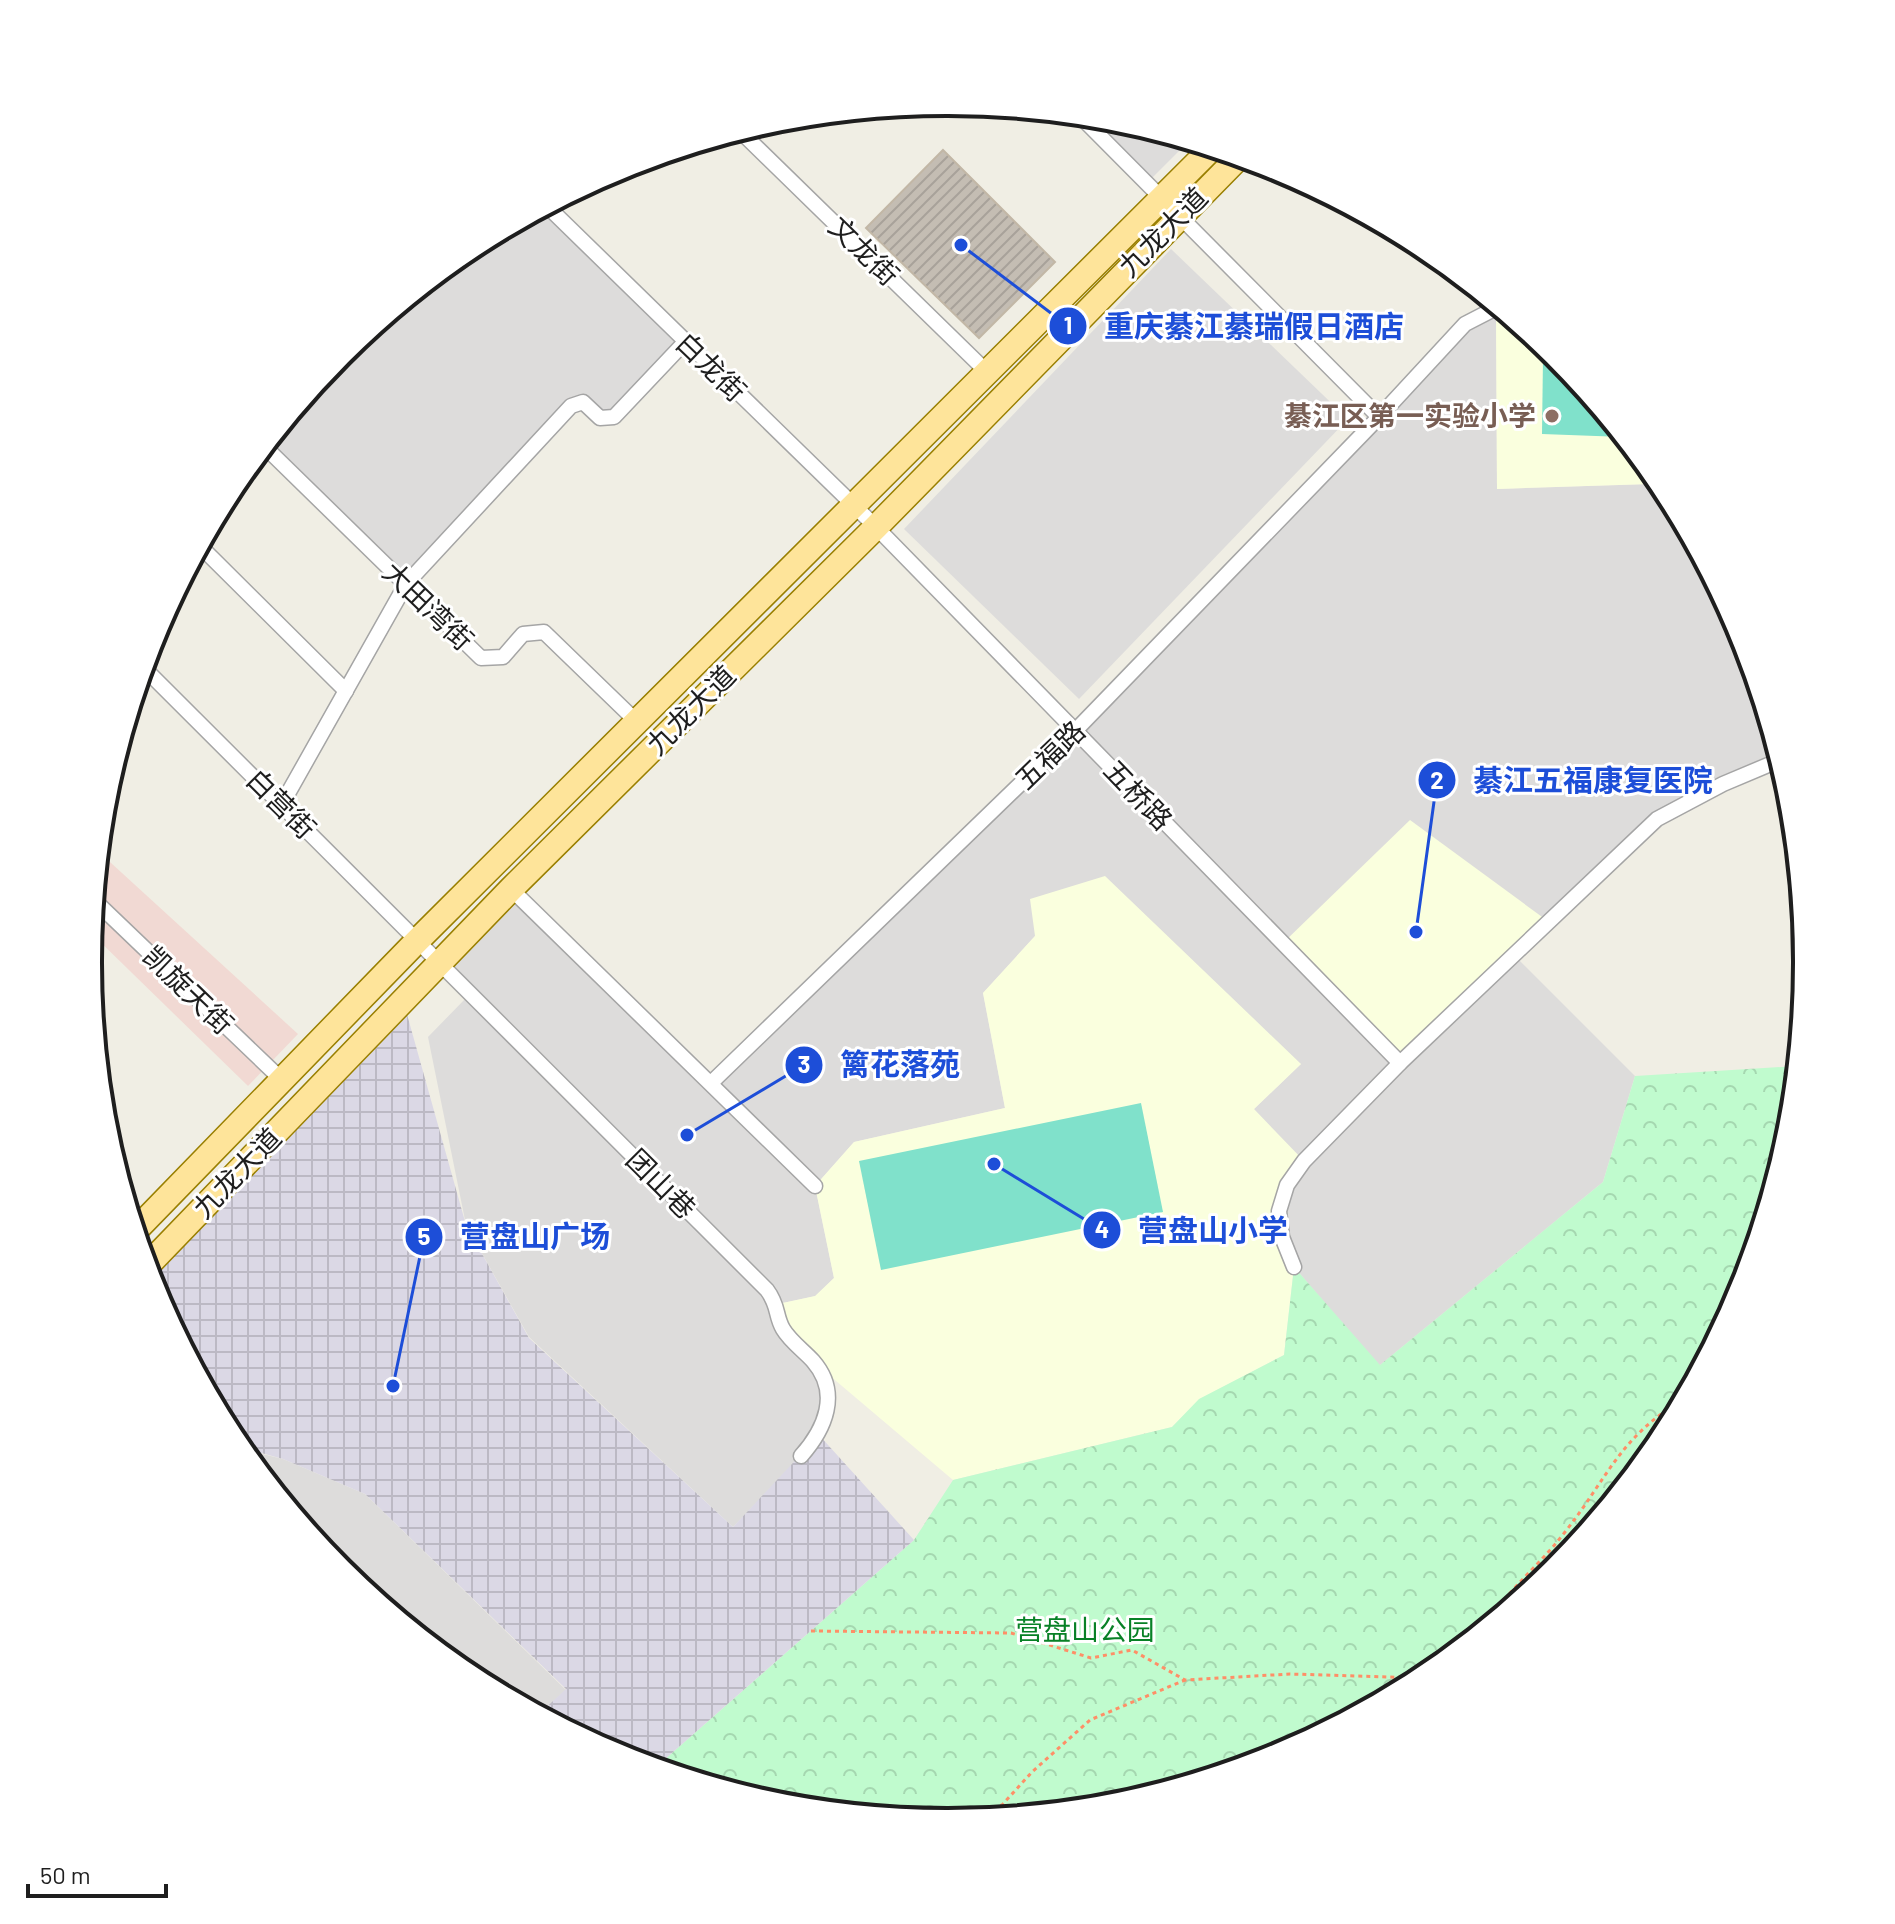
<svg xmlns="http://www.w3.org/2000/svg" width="1895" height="1924" viewBox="0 0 1895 1924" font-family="Barlow,'Noto Sans SC',sans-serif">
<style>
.residential{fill:#dddcdb}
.commercial{fill:#f1d9d3}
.education{fill:#faffde}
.park{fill:url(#park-crowns)}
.pitch{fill:#80e1cb}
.plaza{fill:url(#plaza-grid)}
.building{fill:url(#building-hatch);stroke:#c2b7a6;stroke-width:2}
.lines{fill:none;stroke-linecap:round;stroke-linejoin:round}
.street-casing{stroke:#a5a5a5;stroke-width:17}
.primary-casing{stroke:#997f00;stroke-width:27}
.path{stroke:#fe8f67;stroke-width:3;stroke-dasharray:4 4;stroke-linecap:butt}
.street{stroke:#fff;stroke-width:14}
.primary{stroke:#fee49a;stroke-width:24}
.education-dot{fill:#8d6e63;stroke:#fff;stroke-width:3}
.labels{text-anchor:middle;stroke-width:6;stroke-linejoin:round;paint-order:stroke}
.street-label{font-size:28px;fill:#1e1e1e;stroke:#fff}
.education-label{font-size:28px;font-weight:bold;fill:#785e54;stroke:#fff;text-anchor:end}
.park-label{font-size:28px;fill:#088126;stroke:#fff}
.rim{fill:none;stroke:#1e1e1e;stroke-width:4}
.leader{fill:none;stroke:#1d4ed8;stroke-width:3}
.callout-dot{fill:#1d4ed8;stroke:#fff;stroke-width:3}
.mark-label{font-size:24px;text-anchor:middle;font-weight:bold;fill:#fff}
.callout-label{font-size:30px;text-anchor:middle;font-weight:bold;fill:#1d4ed8;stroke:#fff;stroke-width:6;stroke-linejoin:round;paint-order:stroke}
</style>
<defs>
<pattern id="park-crowns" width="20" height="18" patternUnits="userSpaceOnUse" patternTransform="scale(2)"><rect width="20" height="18" fill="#c0fbce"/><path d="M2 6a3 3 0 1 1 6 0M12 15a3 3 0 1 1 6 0" fill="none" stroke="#a5d7b0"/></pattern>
<pattern id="plaza-grid" width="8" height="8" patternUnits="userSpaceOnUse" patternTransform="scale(2)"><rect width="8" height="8" fill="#dbd8e5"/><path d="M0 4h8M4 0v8" fill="none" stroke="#bcb9c4"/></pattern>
<pattern id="building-hatch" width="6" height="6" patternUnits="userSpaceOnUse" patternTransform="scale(2)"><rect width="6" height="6" fill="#c4bdb3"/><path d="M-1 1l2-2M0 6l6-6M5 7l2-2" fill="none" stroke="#a8a29a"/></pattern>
</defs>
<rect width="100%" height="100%" fill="#f0eee4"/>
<g class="residential">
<polygon points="1089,116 1116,119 1189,141 1149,181"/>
<polygon points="547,206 685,342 614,417 583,402 406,584 264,446 340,354 470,247"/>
<polygon points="1171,249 1348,419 1079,699 904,529"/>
<polygon points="1496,307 1497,489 1650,484 1755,677 1780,760 1657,819 1514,955 1635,1076 1603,1182 1379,1366 1294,1267 1254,1109 1301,1064 1035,936 983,993 1005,1108 854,1142 815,1186 834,1278 816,1296 778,1304 816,1364 828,1395 801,1456 733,1527 529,1337 466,1225 428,1037 465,999 724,1249 439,962 511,889 710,1083 1075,731 1465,324"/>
<polygon points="241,1449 283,1459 365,1494 566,1690 539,1714 470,1676 339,1569"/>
</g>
<polygon class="commercial" points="99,852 298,1034 248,1086 91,933"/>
<g class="education">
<polygon points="1496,307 1556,355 1657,478 1650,484 1497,489"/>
<polygon points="1410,820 1549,922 1400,1063 1283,943"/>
<polygon points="1105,876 1301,1064 1254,1109 1304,1161 1279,1211 1294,1267 1284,1355 1200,1399 1172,1427 953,1480 816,1364 783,1330 778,1304 815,1296 834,1278 815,1186 854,1142 1005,1108 983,993 1035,936 1030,899"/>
</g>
<polygon class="park" points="1797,1066 1790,1130 1741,1291 1662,1440 1555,1570 1425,1677 1276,1756 1115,1805 947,1821 779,1805 656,1767 914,1540 953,1480 1172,1427 1199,1399 1284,1355 1294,1267 1380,1365 1603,1182 1635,1076"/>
<g class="pitch">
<polygon points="1543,357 1558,357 1623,437 1542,434"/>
<polygon points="1141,1103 1163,1212 881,1270 859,1161"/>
</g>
<polygon class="plaza" points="403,1000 466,1225 529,1338 733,1527 819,1435 914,1540 656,1767 618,1756 539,1714 566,1689 365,1494 283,1459 239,1447 153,1291 146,1267"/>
<polygon class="building" points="943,150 1055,262 979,338 866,228"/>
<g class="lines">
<g class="street-casing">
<g id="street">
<polyline points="740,131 987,372"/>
<polyline points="547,206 876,527 1400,1063"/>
<polyline points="1379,417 1465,324 1498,307"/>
<polyline points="264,446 481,658 503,657 523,634 544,632 636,721"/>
<polyline points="200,546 346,691"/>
<path d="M143 667 767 1290C779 1306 775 1315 783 1329 790 1341 804 1351 813 1361 841 1393 825 1429 801 1456"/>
<polyline points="282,804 406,584 571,406 583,402 600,418 614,417 685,342"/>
<polyline points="511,889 815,1186"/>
<polyline points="94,900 282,1080"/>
<polyline points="711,1083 1075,731 1379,417 1079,115"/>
<polyline points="1294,1267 1282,1237 1279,1211 1287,1185 1304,1161 1400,1063 1657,819 1723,784 1780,760"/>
</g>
</g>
<g class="primary-casing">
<g id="primary">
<polyline points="135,1231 416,942 1212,148"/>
<polyline points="146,1267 511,889 876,527 1239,157"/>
</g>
</g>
<g class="path">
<path d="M1486 1626C1507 1590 1540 1565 1565 1532 1607 1479 1620 1436 1683 1400"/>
<polyline points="811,1631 1011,1633 1091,1658 1132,1650 1185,1680 1290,1674 1423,1678"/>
<polyline points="955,1821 1002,1805 1032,1772 1090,1720 1185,1680"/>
</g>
<use href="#street" class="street"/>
<use href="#primary" class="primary"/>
</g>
<circle class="education-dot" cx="1552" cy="416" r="8"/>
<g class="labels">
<g class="street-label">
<text transform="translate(1163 232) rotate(-45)" y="10">九龙大道</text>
<text transform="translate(864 251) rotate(44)" y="10">文龙街</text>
<text transform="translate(711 367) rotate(44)" y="10">白龙街</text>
<text transform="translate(428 606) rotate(44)" y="10">大田湾街</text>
<text transform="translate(691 710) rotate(-45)" y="10">九龙大道</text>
<text transform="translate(1050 755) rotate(-44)" y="10">五福路</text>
<text transform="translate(1138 795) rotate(46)" y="10">五桥路</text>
<text transform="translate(281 804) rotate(45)" y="10">白营街</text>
<text transform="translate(188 990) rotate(44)" y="10">凯旋天街</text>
<text transform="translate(237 1173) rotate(-46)" y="10">九龙大道</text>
<text transform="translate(661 1184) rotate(45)" y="10">团山巷</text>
</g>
<g class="education-label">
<text x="1536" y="426">綦江区第一实验小学</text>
</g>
<g class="park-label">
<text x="1085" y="1640">营盘山公园</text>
</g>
</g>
<path d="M0 0H1895V1924H0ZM947 116H948A845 845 0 0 1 1793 961V963A845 845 0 0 1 948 1808H947A845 845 0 0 1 102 963V961A845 845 0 0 1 947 116Z" fill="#fff" fill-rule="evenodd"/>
<path class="rim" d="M947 116H948A845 845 0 0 1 1793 961V963A845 845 0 0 1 948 1808H947A845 845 0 0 1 102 963V961A845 845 0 0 1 947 116Z"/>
<path class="leader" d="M961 245L1068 326M1416 932L1437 780M687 1135L804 1065M994 1164L1102 1230M393 1386L424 1237"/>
<g class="callout-dot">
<circle cx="961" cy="245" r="8"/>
<circle cx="1416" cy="932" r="8"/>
<circle cx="687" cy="1135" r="8"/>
<circle cx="994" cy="1164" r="8"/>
<circle cx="393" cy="1386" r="8"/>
<circle cx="1068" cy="326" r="20"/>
<circle cx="1437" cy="780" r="20"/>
<circle cx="804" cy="1065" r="20"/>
<circle cx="1102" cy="1230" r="20"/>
<circle cx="424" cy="1237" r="20"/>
</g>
<g class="mark-label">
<text x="1068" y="334">1</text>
<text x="1437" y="789">2</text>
<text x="804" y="1073">3</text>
<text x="1102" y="1238">4</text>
<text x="424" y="1245">5</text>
</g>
<g class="callout-label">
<text x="1254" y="337">重庆綦江綦瑞假日酒店</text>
<text x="1593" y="791">綦江五福康复医院</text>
<text x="900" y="1075">篱花落苑</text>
<text x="1213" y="1241">营盘山小学</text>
<text x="535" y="1247">营盘山广场</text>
</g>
<path d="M28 1884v12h138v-12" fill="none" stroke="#1e1e1e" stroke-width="4"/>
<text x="40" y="1884" font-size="24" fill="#1e1e1e" stroke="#ffffff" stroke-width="6" paint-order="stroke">50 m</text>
</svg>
